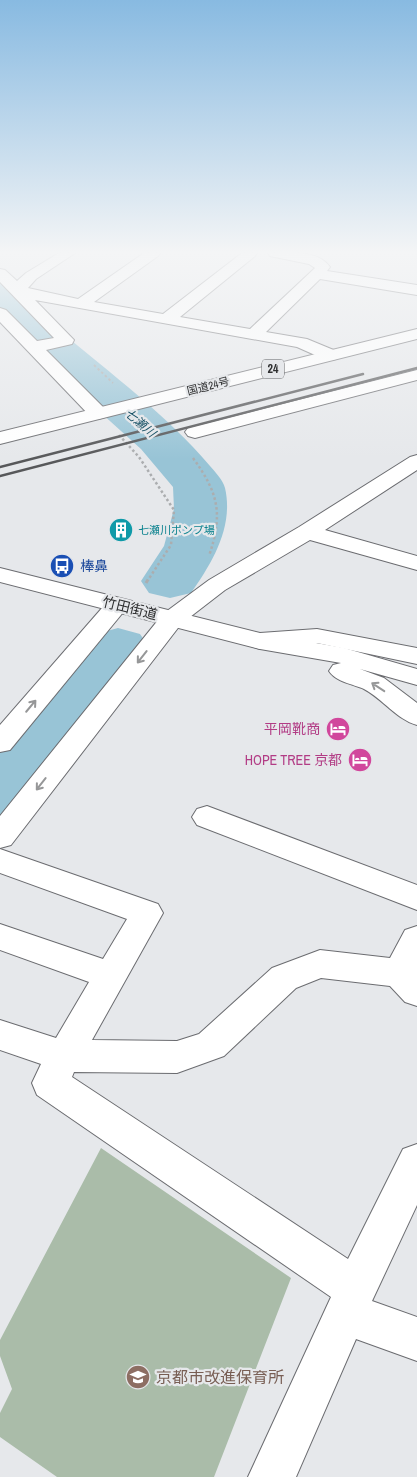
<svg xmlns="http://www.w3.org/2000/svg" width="417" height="1477" viewBox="0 0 417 1477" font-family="'Archivo Narrow','Noto Sans JP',sans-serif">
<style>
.green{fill:#aabca9}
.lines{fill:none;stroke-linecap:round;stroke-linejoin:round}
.river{fill:#98c4d6;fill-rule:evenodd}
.minor-casing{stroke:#6b6c70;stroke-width:2}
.major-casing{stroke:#6b6c70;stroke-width:2}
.highway-casing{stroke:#6b6c70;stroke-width:2}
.path-far2{stroke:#abadaf;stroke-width:2;stroke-dasharray:2.5 2.5;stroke-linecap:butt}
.path-far1{stroke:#abadaf;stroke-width:2.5;stroke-dasharray:2.5 2.5;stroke-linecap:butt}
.path{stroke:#abadaf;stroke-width:3;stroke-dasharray:4 4;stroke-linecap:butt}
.minor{fill:#fff;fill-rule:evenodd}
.major{fill:#fff;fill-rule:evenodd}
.highway{fill:#fff;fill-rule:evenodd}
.rail{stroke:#57585a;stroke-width:2.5}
.oneway{stroke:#969798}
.labels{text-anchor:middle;stroke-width:4.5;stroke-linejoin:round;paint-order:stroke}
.far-street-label{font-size:11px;fill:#2e2f30;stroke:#e6e8eb}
.far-culture-label{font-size:11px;fill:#0d838f;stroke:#e6e8eb;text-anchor:start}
.shield{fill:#e6e8eb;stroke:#656668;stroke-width:1}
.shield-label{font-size:12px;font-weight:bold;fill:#2e2f30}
.far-water-label{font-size:12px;font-style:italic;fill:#1a5367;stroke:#e6e8eb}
.transit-label{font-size:14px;fill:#164399;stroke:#e6e8eb;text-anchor:start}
.street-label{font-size:14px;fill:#2e2f30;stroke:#e6e8eb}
.hotel-label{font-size:14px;fill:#b23c85;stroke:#e6e8eb;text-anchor:end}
.near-education-label{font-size:16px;fill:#785e54;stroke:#e6e8eb;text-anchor:start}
</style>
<rect width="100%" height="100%" fill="#e6e8eb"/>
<polygon class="green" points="101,1148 291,1278 214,1477 57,1477 0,1437 0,1413 12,1389 0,1356 0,1340"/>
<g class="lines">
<g class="river">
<path d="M0 284C24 290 44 312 60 331 111 374 167 415 210 466 215 472 223 480 225 488 234 527 212 563 191 593L170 598 149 593 141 581 164 546 174 509 173 487 141 449 30 349 20 335 0 317Z"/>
<polygon points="118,628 140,634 149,647 26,816 0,824 0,749 96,634"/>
</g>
<g class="minor-casing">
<g id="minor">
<path d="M59 253H75L36 279 28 288 78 299 144 253H160L158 256 94 302 163 314 242 253H257L255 256 180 317 250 329 315 268 309 264 270 256 268 253C288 253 317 249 330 267L327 271 417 285V295L320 279 266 332 307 339 336 351 339 355 336 359 330 360 324 359 297 347 35 300 74 340 72 344 46 350 105 409 107 413 105 417 98 419 91 417 0 322V308L6 310 37 341 54 338 0 282V269L5 270 17 281 26 273Z"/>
<polygon points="417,370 417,380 195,438 188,436 185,432 188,428"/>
<polygon points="417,455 417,470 325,530 417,556 417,570 310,540 225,590 181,624 11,845 0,848 0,816 163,614 209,580 299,527 410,457"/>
<polygon points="117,598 125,600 129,605 125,610 10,750 0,752 0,725 109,600"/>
<polygon points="317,629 417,648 417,664 317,643 260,649 251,646 248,641 251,636 260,633"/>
<polygon points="207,806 417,885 417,910 197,825 192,817 197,809"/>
<polygon points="0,849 158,904 163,913 92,1040 177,1041 199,1034 272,968 320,950 390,958 405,930 417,926 417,1006 405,1002 390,986 321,978 296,988 224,1056 177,1073 74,1072 72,1077 348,1259 403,1149 417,1144 417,1205 372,1301 417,1317 417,1361 356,1339 296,1477 248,1477 331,1297 37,1095 32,1083 41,1064 0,1050 0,1020 56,1038 89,982 0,950 0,924 103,959 127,919 0,873"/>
</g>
</g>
<g class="major-casing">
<path id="major" d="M0 568 260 633 344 648 417 669V685L360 669 384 678 417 703V725C396 719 383 699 364 689 353 684 336 682 329 671L333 665 341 663 260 649 0 582Z"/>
</g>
<g class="highway-casing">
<polygon id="highway" points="417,329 417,339 0,444 0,432"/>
</g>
<polyline class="path-far2" points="94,365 113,383"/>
<g class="path-far1">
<polyline points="119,435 139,457 174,510 171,545 148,580"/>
<path d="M193 458C219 494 223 514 209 556"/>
</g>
<polyline class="path" points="146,583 149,578"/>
<use href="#minor" class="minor"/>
<use href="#major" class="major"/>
<use href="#highway" class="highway"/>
<g class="rail">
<polyline points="0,467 363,374"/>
<polyline points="0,476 417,368"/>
</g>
</g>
<defs><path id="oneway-shaft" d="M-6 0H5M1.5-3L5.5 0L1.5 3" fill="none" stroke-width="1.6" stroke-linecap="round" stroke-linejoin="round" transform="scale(1.25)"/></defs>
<g class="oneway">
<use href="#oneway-shaft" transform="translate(142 657) rotate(128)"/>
<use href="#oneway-shaft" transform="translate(378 687) rotate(-147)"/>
<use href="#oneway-shaft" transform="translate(31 706) rotate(-50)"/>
<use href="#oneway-shaft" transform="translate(41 784) rotate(128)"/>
</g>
<linearGradient id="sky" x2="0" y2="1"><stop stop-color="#88bae1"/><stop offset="0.55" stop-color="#f4f5f6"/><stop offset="1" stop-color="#f4f5f6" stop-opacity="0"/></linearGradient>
<rect width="417" height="459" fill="url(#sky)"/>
<defs>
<g id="building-disc" transform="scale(1.25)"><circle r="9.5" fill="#0f9aa8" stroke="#e6e8eb"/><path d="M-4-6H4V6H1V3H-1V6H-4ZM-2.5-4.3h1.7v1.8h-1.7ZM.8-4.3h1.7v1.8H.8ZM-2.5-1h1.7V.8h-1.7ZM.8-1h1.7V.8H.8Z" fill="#fff"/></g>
<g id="bus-disc" transform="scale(1.25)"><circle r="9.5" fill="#1a4fb4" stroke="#e6e8eb"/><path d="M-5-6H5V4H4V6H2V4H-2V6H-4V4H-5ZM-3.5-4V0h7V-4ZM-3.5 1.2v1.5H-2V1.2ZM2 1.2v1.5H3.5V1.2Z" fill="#fff"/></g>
<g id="hotel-disc" transform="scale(1.25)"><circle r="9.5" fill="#d1479c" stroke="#e6e8eb"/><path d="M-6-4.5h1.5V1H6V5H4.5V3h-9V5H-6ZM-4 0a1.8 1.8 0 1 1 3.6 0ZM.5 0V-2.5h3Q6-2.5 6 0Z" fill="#fff"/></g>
<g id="school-disc" transform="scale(1.25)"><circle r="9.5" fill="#8d6e63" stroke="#e6e8eb"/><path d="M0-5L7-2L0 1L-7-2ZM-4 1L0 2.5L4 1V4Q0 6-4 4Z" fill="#fff"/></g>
</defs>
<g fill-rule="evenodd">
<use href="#building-disc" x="121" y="530"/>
<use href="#bus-disc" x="62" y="566"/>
<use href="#hotel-disc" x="338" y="729"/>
<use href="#hotel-disc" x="360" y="760"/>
<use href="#school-disc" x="138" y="1377"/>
</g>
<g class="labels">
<g class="far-street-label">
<text transform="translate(208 386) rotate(-14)" y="4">国道24号</text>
</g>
<g class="far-culture-label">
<text x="138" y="534">七瀬川ポンプ場</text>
</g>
<rect class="shield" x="262" y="359.5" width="22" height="19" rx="4"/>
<g class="shield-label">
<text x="273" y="373">24</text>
</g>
<g class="far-water-label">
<text transform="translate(140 423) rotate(41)" y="4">七瀬川</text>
</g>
<g class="transit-label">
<text x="80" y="571">棒鼻</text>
</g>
<g class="street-label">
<text transform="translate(130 608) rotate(14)" y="5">竹田街道</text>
</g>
<g class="hotel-label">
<text x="320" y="734">平岡靴商</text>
<text x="342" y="765">HOPE TREE 京都</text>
</g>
<g class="near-education-label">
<text x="156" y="1383">京都市改進保育所</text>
</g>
</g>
</svg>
